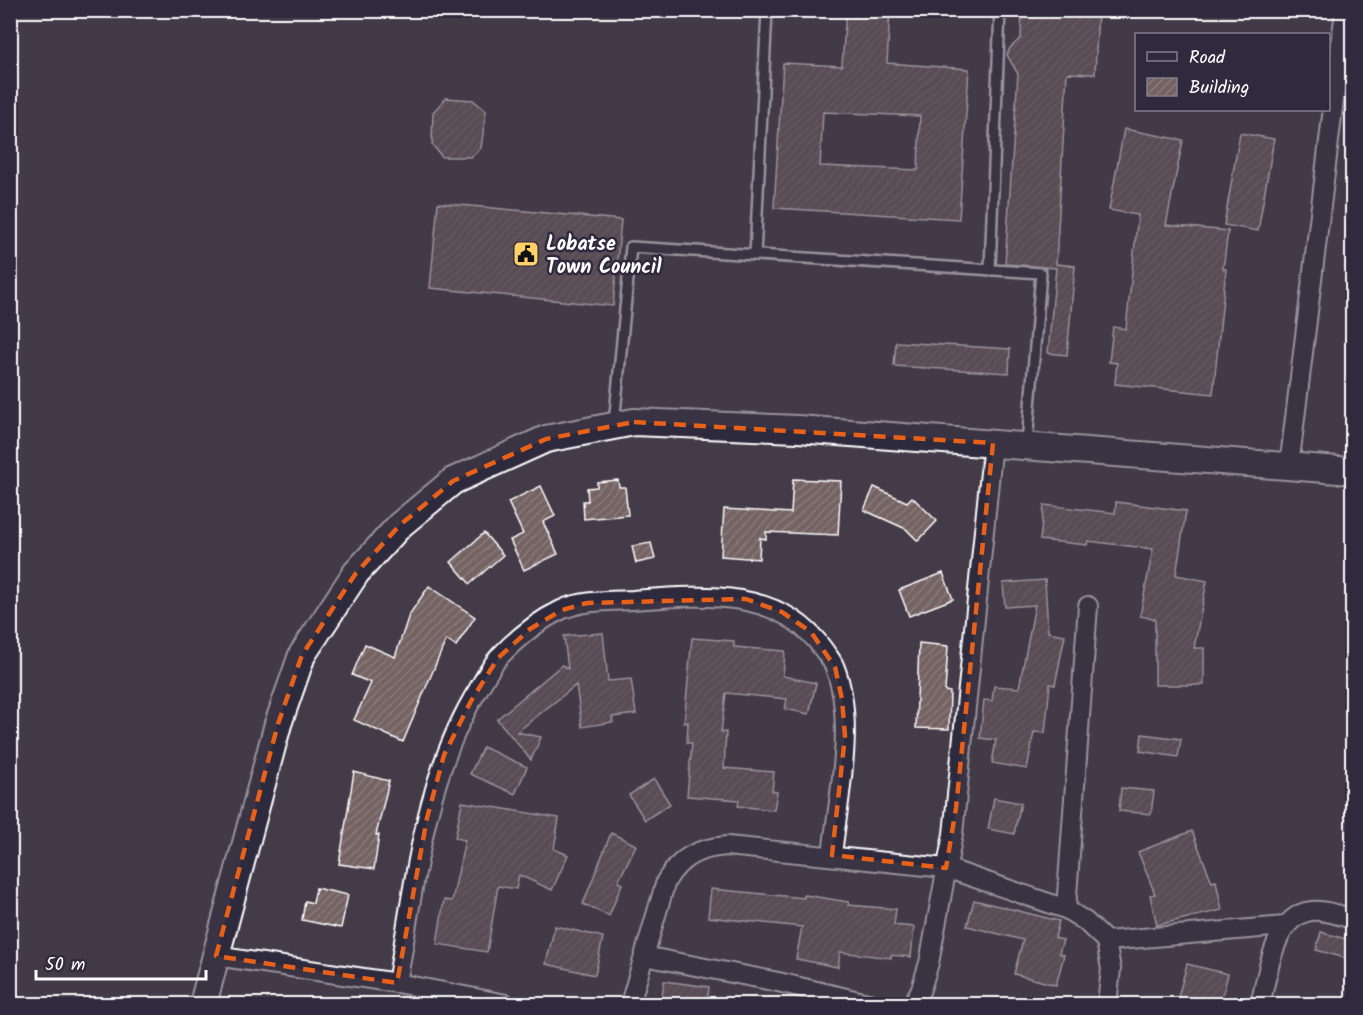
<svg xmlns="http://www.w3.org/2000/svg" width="1363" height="1015" viewBox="0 0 1363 1015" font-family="Kalam,sans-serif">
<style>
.building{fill:url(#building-hatch);stroke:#fff;stroke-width:1.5;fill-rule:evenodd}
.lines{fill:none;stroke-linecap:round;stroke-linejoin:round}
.lane-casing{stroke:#fff;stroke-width:14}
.street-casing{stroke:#fff;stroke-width:22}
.secondary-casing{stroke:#fff;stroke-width:30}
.lane{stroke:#2f2a3d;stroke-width:9}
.street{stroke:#2f2a3d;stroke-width:18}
.secondary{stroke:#2f2a3d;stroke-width:26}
.marked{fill:none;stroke:#e96118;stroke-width:4.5;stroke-dasharray:12 8;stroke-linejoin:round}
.labels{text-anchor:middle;stroke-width:5;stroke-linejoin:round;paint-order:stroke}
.poi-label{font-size:20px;font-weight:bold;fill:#fff;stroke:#2f2a3d;text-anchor:start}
</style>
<defs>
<pattern id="building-hatch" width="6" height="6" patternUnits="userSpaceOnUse" patternTransform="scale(1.5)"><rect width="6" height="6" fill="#756262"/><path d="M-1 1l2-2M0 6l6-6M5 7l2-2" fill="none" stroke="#8a7a7a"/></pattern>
</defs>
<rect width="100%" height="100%" fill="#443b48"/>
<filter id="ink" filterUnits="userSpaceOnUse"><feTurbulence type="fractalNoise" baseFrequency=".0167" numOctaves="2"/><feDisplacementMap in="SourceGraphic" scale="12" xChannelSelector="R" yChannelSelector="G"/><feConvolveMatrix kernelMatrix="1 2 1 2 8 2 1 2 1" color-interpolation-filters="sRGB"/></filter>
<g filter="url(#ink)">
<g class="building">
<path d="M846 10H890L887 63 969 69 959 219 774 208 783 63 842 66ZM823 112 920 116 918 170 820 166Z"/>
<polygon points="1022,10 1098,10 1095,74 1067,73 1056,264 1075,266 1067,355 1048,353 1056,268 1005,264 1018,74 1007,55 1010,48 1021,38"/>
<polygon points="446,98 473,100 486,111 481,148 471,157 442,157 432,144 433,112"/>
<polygon points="1124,129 1183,140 1166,225 1228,231 1223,269 1226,269 1213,394 1115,384 1117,363 1109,362 1113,327 1126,329 1138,215 1109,210"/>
<polygon points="1240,133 1274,139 1258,231 1224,225"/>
<polygon points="438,203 621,220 613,306 430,288"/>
<polygon points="896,342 1010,349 1009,373 894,366"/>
<polygon points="793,479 841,481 838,535 766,532 766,539 760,538 759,559 721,556 724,509 791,513"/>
<polygon points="618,480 619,487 625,487 628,515 584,519 583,501 588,501 587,488 597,487 597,482"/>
<polygon points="541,486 555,516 543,522 558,554 524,570 510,540 523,534 508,502"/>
<polygon points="874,487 907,502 912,497 937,521 918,541 906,529 864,510"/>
<polygon points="1116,502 1186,511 1176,575 1207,581 1194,648 1204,648 1204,685 1155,685 1155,619 1140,616 1153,549 1088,541 1087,545 1040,540 1044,505 1115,513"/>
<polygon points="484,533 503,555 470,584 451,562"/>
<polygon points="651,543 655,559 636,563 632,546"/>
<polygon points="943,573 953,599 909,616 899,590"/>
<polygon points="1045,580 1048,632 1065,635 1055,685 1050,684 1045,733 1034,732 1027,769 992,763 996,740 980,738 984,700 992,701 994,686 1019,688 1035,605 1005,607 1003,583"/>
<polygon points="429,586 475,617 456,646 446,640 403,742 354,720 371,683 352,675 365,644 395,657 409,615"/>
<polygon points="603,633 608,681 631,679 636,714 612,717 613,722 582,727 576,685 517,732 541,737 531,760 497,719 562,665 568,669 564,636"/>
<polygon points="692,638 734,641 734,647 785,651 783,676 816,683 809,714 785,709 787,699 726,693 721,732 726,732 724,768 774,772 772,791 777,792 774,810 738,806 739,800 687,796 692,743 687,743 688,722 684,723"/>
<polygon points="919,643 948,646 945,691 950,692 949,729 916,728"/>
<polygon points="1142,734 1181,739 1178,757 1140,751"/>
<polygon points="483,747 527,767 515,794 470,774"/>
<polygon points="354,772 389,781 376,835 379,835 374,869 339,864"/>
<polygon points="654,779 670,804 645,820 629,795"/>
<polygon points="1121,788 1154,791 1151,814 1119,811"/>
<polygon points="994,798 1021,803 1014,834 988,829"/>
<polygon points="462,802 559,818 554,849 568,855 552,890 519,875 516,889 498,886 487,952 437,944 444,900 452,901 465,840 455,838"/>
<polygon points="1192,831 1212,882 1216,881 1222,910 1157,925 1150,895 1155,894 1138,852"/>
<polygon points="611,833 636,845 618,882 622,884 609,916 583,904"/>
<polygon points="316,888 348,895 341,928 302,920 305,901 313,903"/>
<polygon points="711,889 804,898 804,895 849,902 848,905 896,909 894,925 914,927 911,957 891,955 891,958 840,952 838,967 796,959 802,927 708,917"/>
<polygon points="974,900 1059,921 1055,938 1063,940 1059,953 1064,955 1056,985 1014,974 1023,940 967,926"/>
<polygon points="555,926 603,937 595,975 546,964"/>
<polygon points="1321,932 1353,941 1353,960 1316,950"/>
<polygon points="1187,964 1228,974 1220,1005 1176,1005"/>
<polygon points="664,981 709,987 707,1005 661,1005"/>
</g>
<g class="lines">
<g class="lane-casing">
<g id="lane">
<polyline points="755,255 767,10"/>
<polyline points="990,270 1000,10"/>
<polyline points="614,424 631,247 1041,273 1027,444"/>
</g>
</g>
<g class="street-casing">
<g id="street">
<polyline points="1289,467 1345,10"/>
<polyline points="1066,909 1088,606"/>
<polyline points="1106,941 1285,926"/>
<polyline points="216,956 397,983 506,1004"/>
<polyline points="644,956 778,982 872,1004"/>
<path d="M397 983C415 883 424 776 479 688 485 678 491 666 499 657 516 639 538 621 561 610 582 600 610 601 633 600 700 595 780 587 823 649 827 655 833 661 835 668 856 722 838 799 832 855"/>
<path d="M630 1004 666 881C681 856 699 848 727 846L946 868 1066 909 1085 921 1106 941 1111 969 1107 1004"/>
<polyline points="913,1004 921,989 929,963 953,834 993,443"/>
<path d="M1260 1004C1269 972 1274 907 1320 911 1331 912 1342 916 1352 919"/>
</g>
</g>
<g class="secondary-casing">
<polyline id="secondary" points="203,1004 278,724 302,655 356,573 400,525 453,481 546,439 634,422 798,429 1352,471"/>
</g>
<use href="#lane" class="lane"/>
<use href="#street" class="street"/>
<use href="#secondary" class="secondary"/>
</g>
</g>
<path d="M0 0H1363V1015H0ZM634 422 993 443 956 808 946 868 832 855 845 736 842 699 835 667 811 632 782 612 746 599 587 603 562 610 530 629 498 658 471 701 444 755 427 818 397 983 216 956 278 724 302 655 356 573 400 525 453 481 546 439Z" fill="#443b48" fill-opacity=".55" fill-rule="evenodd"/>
<path class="marked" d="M634 422 993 443 956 808 946 868 832 855 845 736 842 699 835 667 811 632 782 612 746 599 587 603 562 610 530 629 498 658 471 701 444 755 427 818 397 983 216 956 278 724 302 655 356 573 400 525 453 481 546 439Z"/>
<defs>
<g id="civic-square" transform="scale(1.35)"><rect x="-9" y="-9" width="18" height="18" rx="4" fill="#ffd166" stroke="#2f2a3d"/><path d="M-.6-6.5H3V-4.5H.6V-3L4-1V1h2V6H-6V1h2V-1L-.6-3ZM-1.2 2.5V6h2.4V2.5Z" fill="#111"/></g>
</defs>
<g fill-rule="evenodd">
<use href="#civic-square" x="526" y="254"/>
</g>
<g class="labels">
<g class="poi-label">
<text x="546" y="250">Lobatse<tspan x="546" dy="23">Town Council</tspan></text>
</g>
</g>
<rect width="1363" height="1015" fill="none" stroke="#2f2a3d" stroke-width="36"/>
<rect x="18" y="18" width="1327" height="979" fill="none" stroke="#fff" stroke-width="2" filter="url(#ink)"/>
<rect x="1135" y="33" width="195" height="78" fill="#2f2a3d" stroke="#827f8b" stroke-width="1.5"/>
<rect x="1147" y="52" width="30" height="9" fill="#2f2a3d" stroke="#827f8b" stroke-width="1.5"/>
<text x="1189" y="63" font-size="18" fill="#ffffff">Road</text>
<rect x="1147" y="78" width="30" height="18" fill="url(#building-hatch)" stroke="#827f8b" stroke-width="1.5"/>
<text x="1189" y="93" font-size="18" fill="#ffffff">Building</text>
<path d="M36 970v9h170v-9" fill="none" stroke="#ffffff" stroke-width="3"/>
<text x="45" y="970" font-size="18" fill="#ffffff" stroke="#2f2a3d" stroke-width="4.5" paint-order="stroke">50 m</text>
</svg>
